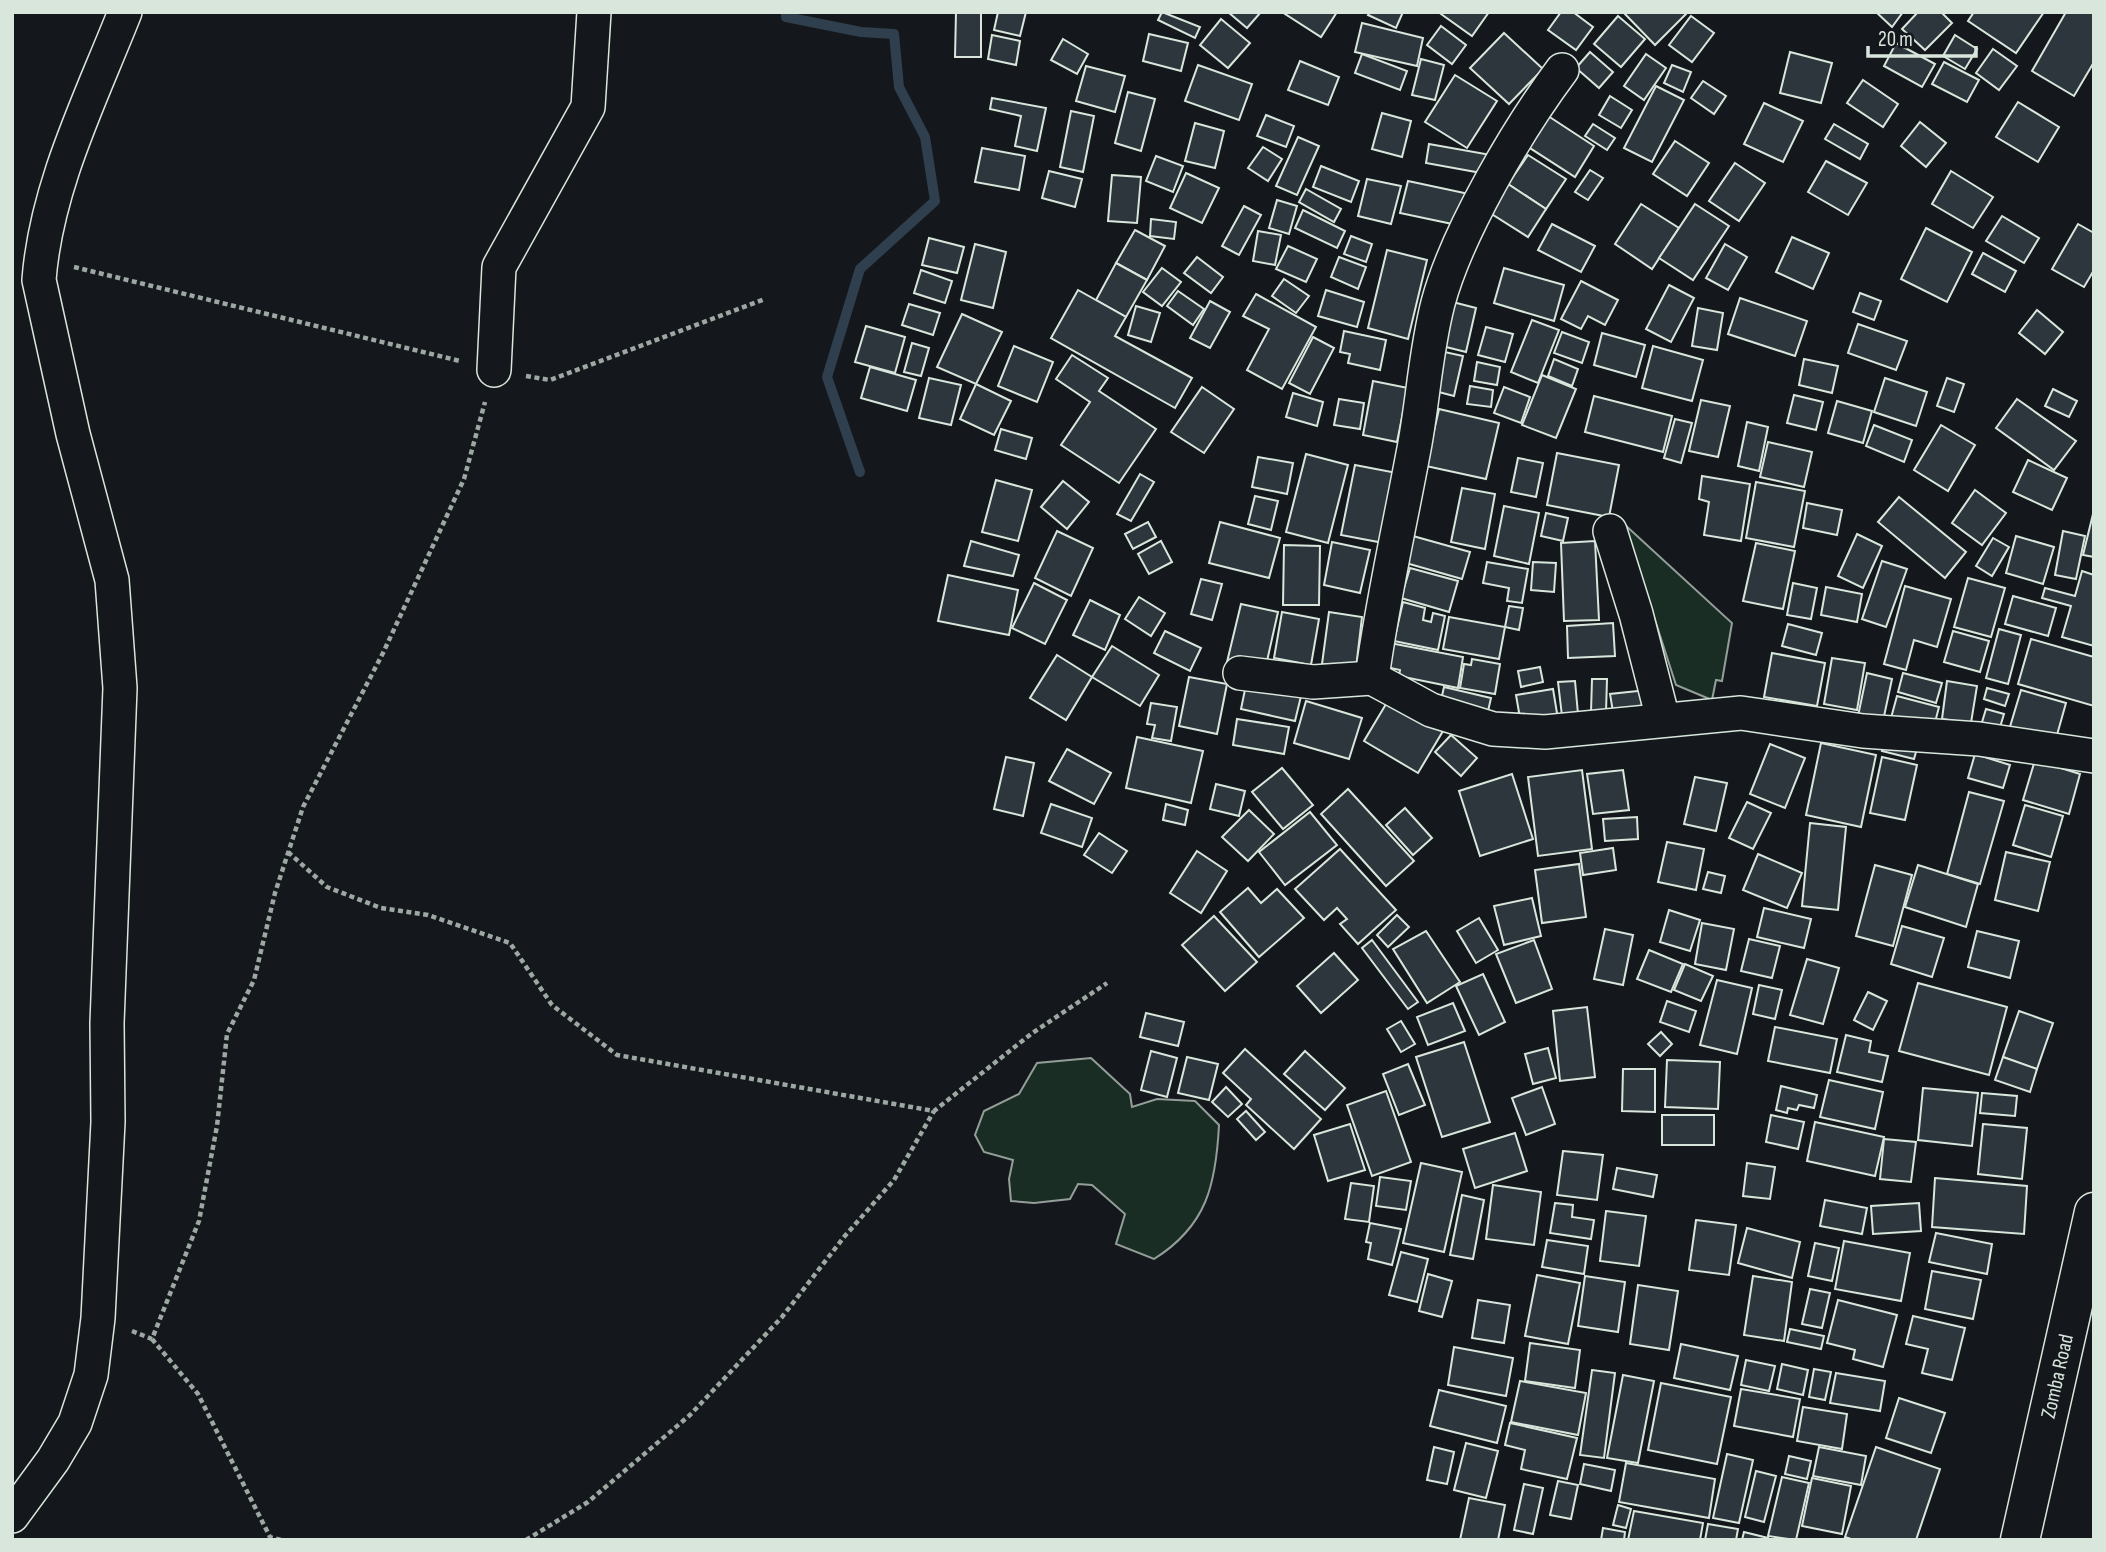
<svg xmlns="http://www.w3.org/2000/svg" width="2106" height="1552" viewBox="0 0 2106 1552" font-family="'Sofia Sans Condensed',sans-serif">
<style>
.green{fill:#1a2d24;stroke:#939e99;stroke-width:2}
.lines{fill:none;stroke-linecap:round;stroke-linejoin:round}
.stream{stroke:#2f3f4d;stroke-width:10}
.building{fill:#2c363c;stroke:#d8e6dc;stroke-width:2}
.street-casing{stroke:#d8e6dc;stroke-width:36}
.highway-casing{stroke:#d8e6dc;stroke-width:41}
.path{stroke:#9da8a2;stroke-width:4.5;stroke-dasharray:5 3.5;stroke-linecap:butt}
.street{stroke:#14181c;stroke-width:33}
.highway{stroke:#14181c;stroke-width:38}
.labels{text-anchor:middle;stroke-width:5;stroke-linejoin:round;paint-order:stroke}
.street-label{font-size:21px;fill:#d8e6dc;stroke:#14181c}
</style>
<rect width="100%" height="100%" fill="#14181c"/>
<g class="green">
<polygon points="1624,524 1732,623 1722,681 1716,680 1712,700 1676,685"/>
<path d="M1091 1058 1130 1094 1132 1107 1157 1099 1195 1101 1219 1125C1216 1184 1207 1226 1154 1259L1116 1244 1125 1214 1092 1185 1078 1184 1070 1199 1034 1203 1011 1201 1009 1179 1013 1160 984 1152 975 1135 984 1111 1019 1094 1037 1063Z"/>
</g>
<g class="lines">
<polyline class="stream" points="786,12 786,17 861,32 894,34 899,87 925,137 935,201 860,269 827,377 860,472"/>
</g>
<g class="building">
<polygon points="956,12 981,12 981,57 955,57"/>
<polygon points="998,12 1026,12 1020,36 994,30"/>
<polygon points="1162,12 1200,27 1195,38 1158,20"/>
<polygon points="1228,12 1261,12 1247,28"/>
<polygon points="1282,12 1337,12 1321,37"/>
<polygon points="1370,12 1403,12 1396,28 1368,15"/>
<polygon points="1442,12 1489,12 1472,36 1441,14"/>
<polygon points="1561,12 1573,12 1593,27 1576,50 1548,30"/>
<polygon points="1623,12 1688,12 1655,45"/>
<polygon points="1876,12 1903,12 1892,27"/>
<polygon points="1918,12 1941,12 1952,23 1925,50 1902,29"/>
<polygon points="1974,12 2044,12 2016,53 1968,21"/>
<polygon points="2066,12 2094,12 2094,62 2074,96 2032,71"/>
<polygon points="1618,16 1645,39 1621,67 1594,44"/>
<polygon points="1691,16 1714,33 1692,62 1669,45"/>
<polygon points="1221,19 1250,43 1228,68 1200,45"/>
<polygon points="1362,23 1423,38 1417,66 1355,52"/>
<polygon points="1441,26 1466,45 1452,64 1427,45"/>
<polygon points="1504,33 1543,69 1509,104 1470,68"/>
<polygon points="1149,34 1188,43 1181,71 1143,61"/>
<polygon points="992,35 1020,41 1016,65 988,59"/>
<polygon points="1955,35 1977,49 1965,69 1943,56"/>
<polygon points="1063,39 1088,54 1077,74 1051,60"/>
<polygon points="1896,43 1935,64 1922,87 1884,66"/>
<polygon points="1993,49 2017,66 1999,90 1976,73"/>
<polygon points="1590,52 1613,72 1599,88 1576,68"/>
<polygon points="1790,52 1832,63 1821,103 1780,93"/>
<polygon points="1362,54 1407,71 1400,90 1355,73"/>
<polygon points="1646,54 1666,68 1644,100 1624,86"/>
<polygon points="1421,59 1444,65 1435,100 1412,95"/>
<polygon points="1300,61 1339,77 1328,105 1288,90"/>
<polygon points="1944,62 1979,80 1967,102 1932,84"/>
<polygon points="1198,65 1252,84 1239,120 1185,101"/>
<polygon points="1672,65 1691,72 1683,92 1664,83"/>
<polygon points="1086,66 1125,76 1115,112 1076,101"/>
<polygon points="1455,75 1497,101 1467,148 1425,122"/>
<polygon points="1863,80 1898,104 1883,127 1847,103"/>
<polygon points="1703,81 1726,96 1714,114 1691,98"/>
<polygon points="1656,86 1684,100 1652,162 1624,148"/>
<polygon points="1128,92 1155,99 1141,151 1115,143"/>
<polygon points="1610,96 1632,110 1621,128 1599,115"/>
<polygon points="992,98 1046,108 1037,151 1015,146 1021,116 990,109"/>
<polygon points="2018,102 2059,127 2038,162 1996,137"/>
<polygon points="1764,103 1803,121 1783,162 1744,144"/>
<polygon points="1071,111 1094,116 1083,172 1060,167"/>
<polygon points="1542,112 1594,146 1575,177 1522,143"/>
<polygon points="1382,113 1411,121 1402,157 1372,149"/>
<polygon points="1266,115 1294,126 1286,147 1257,136"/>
<polygon points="1920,122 1946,143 1926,167 1901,146"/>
<polygon points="1195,123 1224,131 1215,168 1185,161"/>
<polygon points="1593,124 1615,138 1607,150 1585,136"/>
<polygon points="1834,124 1868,144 1860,159 1825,139"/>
<polygon points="1298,137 1319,146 1297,195 1276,186"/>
<polygon points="1675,141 1709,163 1687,196 1653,174"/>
<polygon points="1429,144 1491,155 1487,174 1426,163"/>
<polygon points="1263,147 1282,159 1268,181 1248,168"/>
<polygon points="982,148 1025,156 1019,190 975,182"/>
<polygon points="1528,155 1566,179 1546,209 1508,184"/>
<polygon points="1156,156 1183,166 1173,192 1146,181"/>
<polygon points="1826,161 1867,183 1848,215 1808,192"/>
<polygon points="1735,163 1765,183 1739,221 1709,201"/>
<polygon points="1321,166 1359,181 1351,202 1313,187"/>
<polygon points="1590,170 1603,178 1588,200 1575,192"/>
<polygon points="1049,171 1082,179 1075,207 1042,198"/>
<polygon points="1951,171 1993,197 1973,228 1932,204"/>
<polygon points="1186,173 1219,188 1202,223 1170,208"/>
<polygon points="1112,175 1141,177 1137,223 1108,221"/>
<polygon points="1367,179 1401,186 1391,224 1358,216"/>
<polygon points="1408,181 1469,194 1462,226 1400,213"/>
<polygon points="1508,184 1546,209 1528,237 1490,213"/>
<polygon points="1306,189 1341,209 1334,222 1299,202"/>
<polygon points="1277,200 1297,206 1289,234 1269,228"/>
<polygon points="1641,204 1679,228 1652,269 1615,244"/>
<polygon points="1695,204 1729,226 1693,280 1659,258"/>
<polygon points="1244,206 1261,215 1239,255 1222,246"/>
<polygon points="1303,210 1345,231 1337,248 1295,228"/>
<polygon points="2002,216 2039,238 2024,263 1986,241"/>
<polygon points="1151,219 1176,222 1174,239 1150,236"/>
<polygon points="1552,224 1595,246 1581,272 1538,250"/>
<polygon points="2078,224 2094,233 2094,270 2084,287 2052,269"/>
<polygon points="1926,228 1972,252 1947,302 1901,279"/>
<polygon points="1135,230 1165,246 1147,280 1116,263"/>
<polygon points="1258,231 1281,235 1275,265 1253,261"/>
<polygon points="1351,236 1372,244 1366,262 1344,254"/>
<polygon points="1792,237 1829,253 1813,289 1776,272"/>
<polygon points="929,238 964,247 957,273 922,265"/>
<polygon points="975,244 1006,252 993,308 961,300"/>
<polygon points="1725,244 1747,257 1728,290 1706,278"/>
<polygon points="1288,246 1317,259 1306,282 1276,269"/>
<polygon points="1387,250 1427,260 1408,339 1368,328"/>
<polygon points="1983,253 2016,271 2005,292 1972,274"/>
<polygon points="1197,257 1223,277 1211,293 1184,273"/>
<polygon points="1339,257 1366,267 1358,289 1331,277"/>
<polygon points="1116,263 1147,280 1126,317 1096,300"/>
<polygon points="1162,268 1181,282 1162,306 1143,292"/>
<polygon points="1504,268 1564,285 1554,321 1494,303"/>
<polygon points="921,270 952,281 945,303 914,293"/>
<polygon points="1284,279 1309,296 1296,313 1272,296"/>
<polygon points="1581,281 1618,300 1605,325 1588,316 1581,329 1561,319"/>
<polygon points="1669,285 1694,298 1671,342 1646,329"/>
<polygon points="1078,290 1126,317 1115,336 1192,378 1175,408 1051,338"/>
<polygon points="1326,290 1364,302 1357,327 1318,316"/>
<polygon points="1178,291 1204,309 1193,325 1167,306"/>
<polygon points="1860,293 1881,301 1874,320 1853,312"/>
<polygon points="1256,294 1316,327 1282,389 1247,370 1269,329 1243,316"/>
<polygon points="1740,298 1807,321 1795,356 1728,334"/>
<polygon points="1445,300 1476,308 1466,352 1434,344"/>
<polygon points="1210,301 1230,312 1210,348 1190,338"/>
<polygon points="909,304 940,313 933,335 902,325"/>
<polygon points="1136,306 1160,313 1151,342 1128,335"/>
<polygon points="1698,308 1723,313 1717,350 1692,346"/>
<polygon points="2037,310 2063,332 2045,354 2019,333"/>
<polygon points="962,314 1002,332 976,384 937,367"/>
<polygon points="1532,320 1559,330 1538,383 1511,372"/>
<polygon points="1858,324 1907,341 1896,370 1848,353"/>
<polygon points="866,326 905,337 895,373 855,362"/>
<polygon points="1486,327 1513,334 1505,362 1478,355"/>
<polygon points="1344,331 1386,340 1380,370 1348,363 1350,354 1340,352"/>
<polygon points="1562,332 1589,342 1582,363 1554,353"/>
<polygon points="1602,333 1645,345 1636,377 1594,365"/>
<polygon points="1313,337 1334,348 1310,394 1289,383"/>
<polygon points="912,343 929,348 921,376 904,372"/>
<polygon points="1014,346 1053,362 1037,402 998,386"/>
<polygon points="1653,346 1703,360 1692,401 1642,388"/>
<polygon points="1440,351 1463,356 1454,396 1431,390"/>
<polygon points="1072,355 1108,378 1099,391 1156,429 1119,483 1061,445 1090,402 1056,379"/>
<polygon points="1554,359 1578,369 1572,386 1548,376"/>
<polygon points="1804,359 1838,366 1832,393 1799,385"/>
<polygon points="1477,362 1500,367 1497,385 1474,381"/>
<polygon points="870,367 916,380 907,411 861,398"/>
<polygon points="1542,375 1576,389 1556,438 1522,425"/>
<polygon points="929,378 961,385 951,425 919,418"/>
<polygon points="1885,378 1927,392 1916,426 1874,412"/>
<polygon points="1947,378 1964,384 1954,412 1937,406"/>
<polygon points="1373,381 1408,388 1397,442 1363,435"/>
<polygon points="976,384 1011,401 994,435 960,419"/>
<polygon points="1470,386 1493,390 1491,407 1467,404"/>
<polygon points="1202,387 1234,409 1204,453 1171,432"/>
<polygon points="1504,387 1530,397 1521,423 1494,413"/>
<polygon points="2053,389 2077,401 2069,417 2045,406"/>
<polygon points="1293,393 1323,402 1317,426 1286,417"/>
<polygon points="1794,395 1823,402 1816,430 1787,423"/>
<polygon points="1594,396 1672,416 1663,452 1585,432"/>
<polygon points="1339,399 1364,403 1360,429 1334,425"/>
<polygon points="2017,399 2076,441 2054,470 1996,428"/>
<polygon points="1701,400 1730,406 1718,457 1689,451"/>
<polygon points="1837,401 1872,411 1863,443 1828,433"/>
<polygon points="1439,409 1499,423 1486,479 1426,466"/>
<polygon points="1675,419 1692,423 1681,463 1664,458"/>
<polygon points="1747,422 1768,427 1759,471 1738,466"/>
<polygon points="1874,425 1912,440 1904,462 1866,446"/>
<polygon points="1941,425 1975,445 1948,491 1914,470"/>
<polygon points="1001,429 1032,438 1026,459 995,450"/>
<polygon points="1768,442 1812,452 1804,487 1760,477"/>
<polygon points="1557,453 1619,465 1609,517 1547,505"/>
<polygon points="1306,454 1348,465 1328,543 1286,532"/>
<polygon points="1258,457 1293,463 1287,494 1252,487"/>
<polygon points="1518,458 1543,463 1536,497 1511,492"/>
<polygon points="2028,460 2067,478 2052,510 2013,492"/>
<polygon points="1355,465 1402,474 1389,544 1341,535"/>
<polygon points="1140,474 1154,482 1131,521 1117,514"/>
<polygon points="1702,476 1750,484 1741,541 1704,535 1709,502 1699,499"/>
<polygon points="996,480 1032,490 1018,541 982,532"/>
<polygon points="1063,481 1089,502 1067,529 1041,507"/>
<polygon points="1756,482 1805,491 1794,547 1746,538"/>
<polygon points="1462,488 1495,494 1485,549 1451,542"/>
<polygon points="1975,490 2006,513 1982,545 1952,523"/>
<polygon points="1255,496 1278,501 1271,530 1248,524"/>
<polygon points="1899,497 1966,552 1945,578 1878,522"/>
<polygon points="1807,503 1842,510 1837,535 1803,528"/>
<polygon points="1504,506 1539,513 1529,564 1494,556"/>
<polygon points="2094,510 2094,557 2083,555"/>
<polygon points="1546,513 1568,518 1563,541 1541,536"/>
<polygon points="1148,522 1156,537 1133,549 1125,534"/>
<polygon points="1220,522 1280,538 1269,578 1209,563"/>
<polygon points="1057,531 1093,548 1071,596 1035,578"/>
<polygon points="2063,531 2085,536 2076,579 2055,575"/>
<polygon points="1857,534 1882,546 1863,588 1838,576"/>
<polygon points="1413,536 1470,552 1462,579 1406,563"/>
<polygon points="2016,536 2054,547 2043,584 2006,573"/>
<polygon points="1993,538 2009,547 1992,576 1976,566"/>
<polygon points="971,541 1019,555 1013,576 964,566"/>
<polygon points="1161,541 1172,562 1149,574 1138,554"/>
<polygon points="1595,541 1599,620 1564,621 1561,543"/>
<polygon points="1332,542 1370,550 1360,593 1324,585"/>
<polygon points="1756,543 1795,551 1783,609 1743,601"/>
<polygon points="1284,545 1320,546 1319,605 1283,605"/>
<polygon points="1882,561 1907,569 1886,627 1862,619"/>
<polygon points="1487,562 1528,569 1522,603 1507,601 1509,588 1483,583"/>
<polygon points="1533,562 1556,563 1554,592 1531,590"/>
<polygon points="1410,568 1458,581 1449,612 1401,598"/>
<polygon points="2082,571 2094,575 2094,646 2062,637 2071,606 2042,598 2045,588 2075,596"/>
<polygon points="948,575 1018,590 1009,635 938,621"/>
<polygon points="1968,578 2005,588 1991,637 1954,627"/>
<polygon points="1201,579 1222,584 1212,620 1191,614"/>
<polygon points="1034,583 1067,600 1045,644 1012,628"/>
<polygon points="1793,583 1817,588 1811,619 1787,615"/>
<polygon points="1905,586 1951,599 1937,647 1914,640 1906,670 1884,664"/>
<polygon points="1826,587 1862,594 1857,622 1821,615"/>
<polygon points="2013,596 2056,608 2048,636 2005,624"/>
<polygon points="1139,597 1165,613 1151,636 1125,619"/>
<polygon points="1090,600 1120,615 1105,650 1073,635"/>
<polygon points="1403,602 1425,608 1423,620 1431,622 1433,613 1445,616 1438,650 1394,641"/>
<polygon points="1241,604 1278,612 1265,670 1227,662"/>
<polygon points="1509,606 1523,608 1519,630 1505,627"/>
<polygon points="1282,612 1319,619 1311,665 1274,658"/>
<polygon points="1329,612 1362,617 1356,668 1322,664"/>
<polygon points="1449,617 1505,627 1499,659 1443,649"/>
<polygon points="1613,623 1615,656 1568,658 1567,626"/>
<polygon points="1788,624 1822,633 1816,655 1782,646"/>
<polygon points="1999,629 2021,635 2008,684 1986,678"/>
<polygon points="1165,631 1201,648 1190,671 1154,653"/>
<polygon points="1953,631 1989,641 1980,672 1944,662"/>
<polygon points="2031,639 2094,657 2094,706 2018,684"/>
<polygon points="1390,643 1463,657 1458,688 1399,676 1400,670 1386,667"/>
<polygon points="1112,646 1159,675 1140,706 1092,677"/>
<polygon points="1772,653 1825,663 1817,706 1764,697"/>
<polygon points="1057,655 1092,677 1066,720 1030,698"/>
<polygon points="1832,658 1865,663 1857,710 1824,704"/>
<polygon points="1472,659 1500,664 1495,694 1460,688 1464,664 1471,665"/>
<polygon points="1540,667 1543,682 1521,687 1518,671"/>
<polygon points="1867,673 1892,679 1883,721 1858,716"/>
<polygon points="1903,673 1942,683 1936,703 1898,692"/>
<polygon points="1189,677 1227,684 1217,734 1179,726"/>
<polygon points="1592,679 1607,679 1606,712 1591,712"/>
<polygon points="1247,680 1302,692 1295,721 1241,709"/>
<polygon points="1575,681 1578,714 1562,716 1558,682"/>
<polygon points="1947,681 1977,686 1971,723 1942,719"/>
<polygon points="1444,687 1491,698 1486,720 1439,709"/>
<polygon points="1987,688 2009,694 2005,706 1984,699"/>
<polygon points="1553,689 1558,719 1521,724 1516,695"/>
<polygon points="1647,690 1650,714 1614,718 1610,694"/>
<polygon points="2021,690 2066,703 2055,742 2009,730"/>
<polygon points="1897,696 1939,707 1933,730 1891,718"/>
<polygon points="1389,699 1443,731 1418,773 1364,741"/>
<polygon points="1306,701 1362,718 1349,759 1294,743"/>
<polygon points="1151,703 1177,707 1171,741 1152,738 1155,725 1147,724"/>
<polygon points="1986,709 2004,714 1997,737 1979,732"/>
<polygon points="1237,719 1289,727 1284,754 1233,745"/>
<polygon points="1451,735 1477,758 1461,776 1435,752"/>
<polygon points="1886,736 1918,745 1914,759 1882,751"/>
<polygon points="1137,737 1203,751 1191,803 1126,788"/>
<polygon points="1821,743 1876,755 1861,827 1806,815"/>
<polygon points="1770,744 1805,758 1785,808 1750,794"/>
<polygon points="1067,749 1111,773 1094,804 1049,781"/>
<polygon points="1975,754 2010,765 2003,788 1968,778"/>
<polygon points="1006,757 1034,763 1023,816 994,809"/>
<polygon points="1882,757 1917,765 1905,820 1870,813"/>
<polygon points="2035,760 2080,774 2069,814 2023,800"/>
<polygon points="1282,768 1313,805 1283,829 1252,792"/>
<polygon points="1582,770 1592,849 1538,856 1528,777"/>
<polygon points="1623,770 1629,810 1593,814 1587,774"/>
<polygon points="1512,774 1533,839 1480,856 1459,791"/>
<polygon points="1695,777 1727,783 1716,831 1684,824"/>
<polygon points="1216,784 1245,791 1239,816 1210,809"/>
<polygon points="1348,789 1414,861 1386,886 1321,814"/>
<polygon points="1969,792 2004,801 1980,884 1947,874"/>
<polygon points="1747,802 1771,813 1753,849 1729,838"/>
<polygon points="1051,804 1092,818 1082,847 1041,833"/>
<polygon points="1166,804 1188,810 1185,825 1163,820"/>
<polygon points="2025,805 2063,816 2051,857 2013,845"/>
<polygon points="1405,808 1432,838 1413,855 1386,825"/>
<polygon points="1249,810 1274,834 1248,861 1222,837"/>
<polygon points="1310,812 1337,845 1285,885 1259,852"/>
<polygon points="1637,817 1638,839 1605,841 1603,819"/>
<polygon points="1810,823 1846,827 1838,910 1802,906"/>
<polygon points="1099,833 1127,851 1112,873 1084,855"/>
<polygon points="1667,842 1704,849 1696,890 1658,882"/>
<polygon points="1613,848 1616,870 1583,875 1580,853"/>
<polygon points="1340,849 1396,910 1358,944 1340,924 1347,919 1337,908 1324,920 1295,889"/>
<polygon points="1197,851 1227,871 1201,913 1170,893"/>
<polygon points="2006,852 2050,862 2038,911 1995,900"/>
<polygon points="1758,854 1802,873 1787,908 1743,890"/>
<polygon points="1579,864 1586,917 1542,923 1535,870"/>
<polygon points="1875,865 1912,875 1893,946 1856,936"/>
<polygon points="1918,865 1978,884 1966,927 1905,907"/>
<polygon points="1708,872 1725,876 1721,893 1703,889"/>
<polygon points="1248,888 1261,903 1277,889 1304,918 1259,957 1220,912"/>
<polygon points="1532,898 1541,936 1504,945 1494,906"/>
<polygon points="1764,908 1811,919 1804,948 1757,937"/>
<polygon points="1669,910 1700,920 1690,951 1660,942"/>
<polygon points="1397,915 1409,927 1388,947 1377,935"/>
<polygon points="1214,916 1257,962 1225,991 1182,945"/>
<polygon points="1479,918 1498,950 1476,963 1457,931"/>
<polygon points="1702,923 1734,929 1726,970 1695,964"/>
<polygon points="1902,926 1944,938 1932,977 1891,964"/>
<polygon points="1605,929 1633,935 1623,985 1594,979"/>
<polygon points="1426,931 1460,982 1427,1003 1393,949"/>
<polygon points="1977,931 2019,941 2010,978 1968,967"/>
<polygon points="1749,939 1780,946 1772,978 1741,971"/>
<polygon points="1372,940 1418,1002 1408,1009 1362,948"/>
<polygon points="1534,940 1552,989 1516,1003 1496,954"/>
<polygon points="1649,950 1683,964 1671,992 1637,979"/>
<polygon points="1334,953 1358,980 1321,1013 1297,986"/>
<polygon points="1807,959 1839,968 1823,1024 1790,1015"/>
<polygon points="1685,964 1713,976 1701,1001 1674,990"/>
<polygon points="1483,974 1505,1022 1479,1035 1456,986"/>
<polygon points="1717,980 1752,988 1737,1054 1700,1045"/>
<polygon points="1918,983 2007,1007 1989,1075 1899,1051"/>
<polygon points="1759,985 1782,990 1775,1019 1753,1014"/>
<polygon points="1868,992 1887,1001 1873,1030 1854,1020"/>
<polygon points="1667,1001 1696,1011 1689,1032 1660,1022"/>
<polygon points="1453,1003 1465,1031 1428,1045 1417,1017"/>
<polygon points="1587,1007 1595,1077 1560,1081 1553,1011"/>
<polygon points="2019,1011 2053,1023 2037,1069 2003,1057"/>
<polygon points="1146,1013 1184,1022 1178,1046 1140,1037"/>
<polygon points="1401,1021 1415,1044 1401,1052 1387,1029"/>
<polygon points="1775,1027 1837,1039 1830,1073 1768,1061"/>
<polygon points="1661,1032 1672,1044 1660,1056 1648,1044"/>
<polygon points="1846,1035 1871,1041 1869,1052 1888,1056 1882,1082 1837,1072"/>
<polygon points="1464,1042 1490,1122 1442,1137 1416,1057"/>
<polygon points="1548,1048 1556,1078 1533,1084 1525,1054"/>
<polygon points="1245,1049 1321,1119 1294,1149 1246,1105 1251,1099 1223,1073"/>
<polygon points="1151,1051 1177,1058 1167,1097 1141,1090"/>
<polygon points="1305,1051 1345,1088 1325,1110 1284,1074"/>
<polygon points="1187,1057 1218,1064 1209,1100 1178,1093"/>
<polygon points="2003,1057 2037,1069 2030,1092 1995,1080"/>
<polygon points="1667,1060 1720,1062 1718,1109 1665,1107"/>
<polygon points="1408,1064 1425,1105 1399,1115 1383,1074"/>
<polygon points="1623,1069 1655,1069 1655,1112 1622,1111"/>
<polygon points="1829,1080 1883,1092 1875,1129 1820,1117"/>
<polygon points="1781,1086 1817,1095 1814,1108 1799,1105 1797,1110 1788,1108 1787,1113 1776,1110"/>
<polygon points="1226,1087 1242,1104 1228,1117 1212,1102"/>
<polygon points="1542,1087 1555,1124 1526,1135 1512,1098"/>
<polygon points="1923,1088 1978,1093 1972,1146 1918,1140"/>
<polygon points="1386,1091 1411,1162 1372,1176 1347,1105"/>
<polygon points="1982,1093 2017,1096 2015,1116 1980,1113"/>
<polygon points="1246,1111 1265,1132 1256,1140 1237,1119"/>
<rect x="1662" y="1115" width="52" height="30"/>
<polygon points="1771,1115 1804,1122 1798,1149 1766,1142"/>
<polygon points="1815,1122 1884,1137 1875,1176 1807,1161"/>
<polygon points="1350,1124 1365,1170 1328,1181 1314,1135"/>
<polygon points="1983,1124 2027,1128 2022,1179 1978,1174"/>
<polygon points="1515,1133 1527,1171 1475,1188 1463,1149"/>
<polygon points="1884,1139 1916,1142 1911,1182 1880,1179"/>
<polygon points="1563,1151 1603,1155 1597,1200 1557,1195"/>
<polygon points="1421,1163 1462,1172 1444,1252 1403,1243"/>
<polygon points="1747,1163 1775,1167 1770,1199 1743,1196"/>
<polygon points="1617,1168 1657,1175 1653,1197 1613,1189"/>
<polygon points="1380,1177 1411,1181 1406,1210 1376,1206"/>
<polygon points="1935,1178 2027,1186 2024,1234 1932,1227"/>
<polygon points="1351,1183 1374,1186 1369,1222 1345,1219"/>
<polygon points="1493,1185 1541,1192 1534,1245 1486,1239"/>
<polygon points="1462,1195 1484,1200 1473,1259 1450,1255"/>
<polygon points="1825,1200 1867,1208 1862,1234 1820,1226"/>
<polygon points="1555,1203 1573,1205 1572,1217 1594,1220 1591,1239 1550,1233"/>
<polygon points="1919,1203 1921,1231 1873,1234 1871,1206"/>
<polygon points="1606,1211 1646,1216 1639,1266 1600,1261"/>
<polygon points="1696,1220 1736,1225 1729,1275 1689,1270"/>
<polygon points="1370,1223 1401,1229 1392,1265 1368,1259 1371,1243 1366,1242"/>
<polygon points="1747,1228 1800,1242 1792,1278 1738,1263"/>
<polygon points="1936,1233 1992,1244 1987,1274 1929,1262"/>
<polygon points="1547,1240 1588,1246 1584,1274 1542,1267"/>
<polygon points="1844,1241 1910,1253 1901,1301 1835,1289"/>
<polygon points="1815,1243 1839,1248 1832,1281 1808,1276"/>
<polygon points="1401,1252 1428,1259 1417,1302 1389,1295"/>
<polygon points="1932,1271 1981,1280 1973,1319 1925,1309"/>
<polygon points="1428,1274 1452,1281 1442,1317 1419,1311"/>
<polygon points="1537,1275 1580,1283 1568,1344 1525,1336"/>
<polygon points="1585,1276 1625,1282 1618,1332 1578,1326"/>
<polygon points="1753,1276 1792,1282 1784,1341 1744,1335"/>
<polygon points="1638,1285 1678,1291 1669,1350 1630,1344"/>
<polygon points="1810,1289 1830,1293 1822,1328 1802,1324"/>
<polygon points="1478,1300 1510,1305 1504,1343 1472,1338"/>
<polygon points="1838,1300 1897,1315 1883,1367 1853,1359 1855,1350 1827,1343"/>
<polygon points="1913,1316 1965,1328 1952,1380 1922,1373 1928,1349 1906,1344"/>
<polygon points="1790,1329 1824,1336 1821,1349 1787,1342"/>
<polygon points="1530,1343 1580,1350 1575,1388 1525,1381"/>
<polygon points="1681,1344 1738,1356 1730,1390 1674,1378"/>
<polygon points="1454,1347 1513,1358 1506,1396 1448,1385"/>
<polygon points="1746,1360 1775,1366 1769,1391 1741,1385"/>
<polygon points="1782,1364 1808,1370 1803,1395 1777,1389"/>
<polygon points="1814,1369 1831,1372 1825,1400 1809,1397"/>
<polygon points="1592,1370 1615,1373 1604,1458 1580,1455"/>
<polygon points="1836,1373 1885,1381 1880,1411 1830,1403"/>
<polygon points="1623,1375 1654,1381 1638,1463 1607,1458"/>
<polygon points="1520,1381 1586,1393 1578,1435 1511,1422"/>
<polygon points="1661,1383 1731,1397 1717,1464 1648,1450"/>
<polygon points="1741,1389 1800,1399 1793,1437 1734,1426"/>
<polygon points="1439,1390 1506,1406 1497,1443 1430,1426"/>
<polygon points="1899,1398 1945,1413 1931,1453 1886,1438"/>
<polygon points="1803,1407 1847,1414 1842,1449 1797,1441"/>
<polygon points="1510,1423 1577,1438 1567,1479 1521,1469 1525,1450 1505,1445"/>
<polygon points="1466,1443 1498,1451 1486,1498 1454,1490"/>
<polygon points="1434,1447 1454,1452 1447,1484 1427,1480"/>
<polygon points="1819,1447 1866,1456 1861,1485 1813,1476"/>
<polygon points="1876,1447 1940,1469 1916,1540 1854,1540 1845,1537"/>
<polygon points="1727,1454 1753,1460 1739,1523 1713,1518"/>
<polygon points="1789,1456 1811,1461 1807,1479 1785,1474"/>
<polygon points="1626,1463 1715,1479 1709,1518 1619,1502"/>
<polygon points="1584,1464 1615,1470 1611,1491 1580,1484"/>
<polygon points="1756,1471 1776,1476 1764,1522 1745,1517"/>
<polygon points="1782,1477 1809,1483 1796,1540 1768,1536"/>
<polygon points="1812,1478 1851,1486 1842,1534 1802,1526"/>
<polygon points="1558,1481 1578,1485 1571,1519 1550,1515"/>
<polygon points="1524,1484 1543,1488 1533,1534 1514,1530"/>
<polygon points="1469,1498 1505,1505 1498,1540 1460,1540"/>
<polygon points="1618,1505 1631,1509 1626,1528 1613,1525"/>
<polygon points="1634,1511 1703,1523 1700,1540 1628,1540"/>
<polygon points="1708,1524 1738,1529 1736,1540 1705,1540"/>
<polygon points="1603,1528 1625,1532 1624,1540 1601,1540"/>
<polygon points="1744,1532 1768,1538 1767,1540 1742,1540"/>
</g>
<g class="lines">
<g class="street-casing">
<g id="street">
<path d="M1562 70C1518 129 1457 232 1438 303 1425 353 1423 404 1413 454 1399 529 1382 603 1372 678L1431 710 1493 729 1545 732 1741 713 1863 731 1979 739 2094 756"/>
<polyline points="494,370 499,267 588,107 594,12"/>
<polyline points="1610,531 1636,614 1663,719"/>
<polyline points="1240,673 1313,682 1372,678"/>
<path d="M12 1516 53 1460 75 1423 91 1375 98 1318 108 1122 107 1023 120 688 112 580 73 434 39 280C46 187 91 98 125 12"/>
</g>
</g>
<g class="highway-casing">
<g id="highway">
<path id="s1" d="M2020 1540 2094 1212"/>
</g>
</g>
<g class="path">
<polyline points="74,267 460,361"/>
<polyline points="526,376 550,380 765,299"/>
<polyline points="288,852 327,887 381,908 428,915 510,943 552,1005 617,1055 934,1111 1031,1034 1107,983"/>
<polyline points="132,1331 152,1339 199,1221 217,1126 227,1034 254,980 275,893 303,807 383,653 464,479 485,402"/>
<polyline points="152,1339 198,1394 270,1537 281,1540"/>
<polyline points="526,1540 588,1502 690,1415 782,1317 844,1237 894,1180 934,1111"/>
</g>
<use href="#street" class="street"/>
<use href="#highway" class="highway"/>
</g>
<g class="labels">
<g class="street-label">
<text dy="7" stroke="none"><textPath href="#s1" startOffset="168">Zomba Road</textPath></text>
</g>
</g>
<rect width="2106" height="1552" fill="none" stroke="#d8e6dc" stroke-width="28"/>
<path d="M1868 46v10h108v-10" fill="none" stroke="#d8e6dc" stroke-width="3.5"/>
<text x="1878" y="46" font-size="21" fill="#d8e6dc" stroke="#14181c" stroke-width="5" paint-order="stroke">20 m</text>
</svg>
